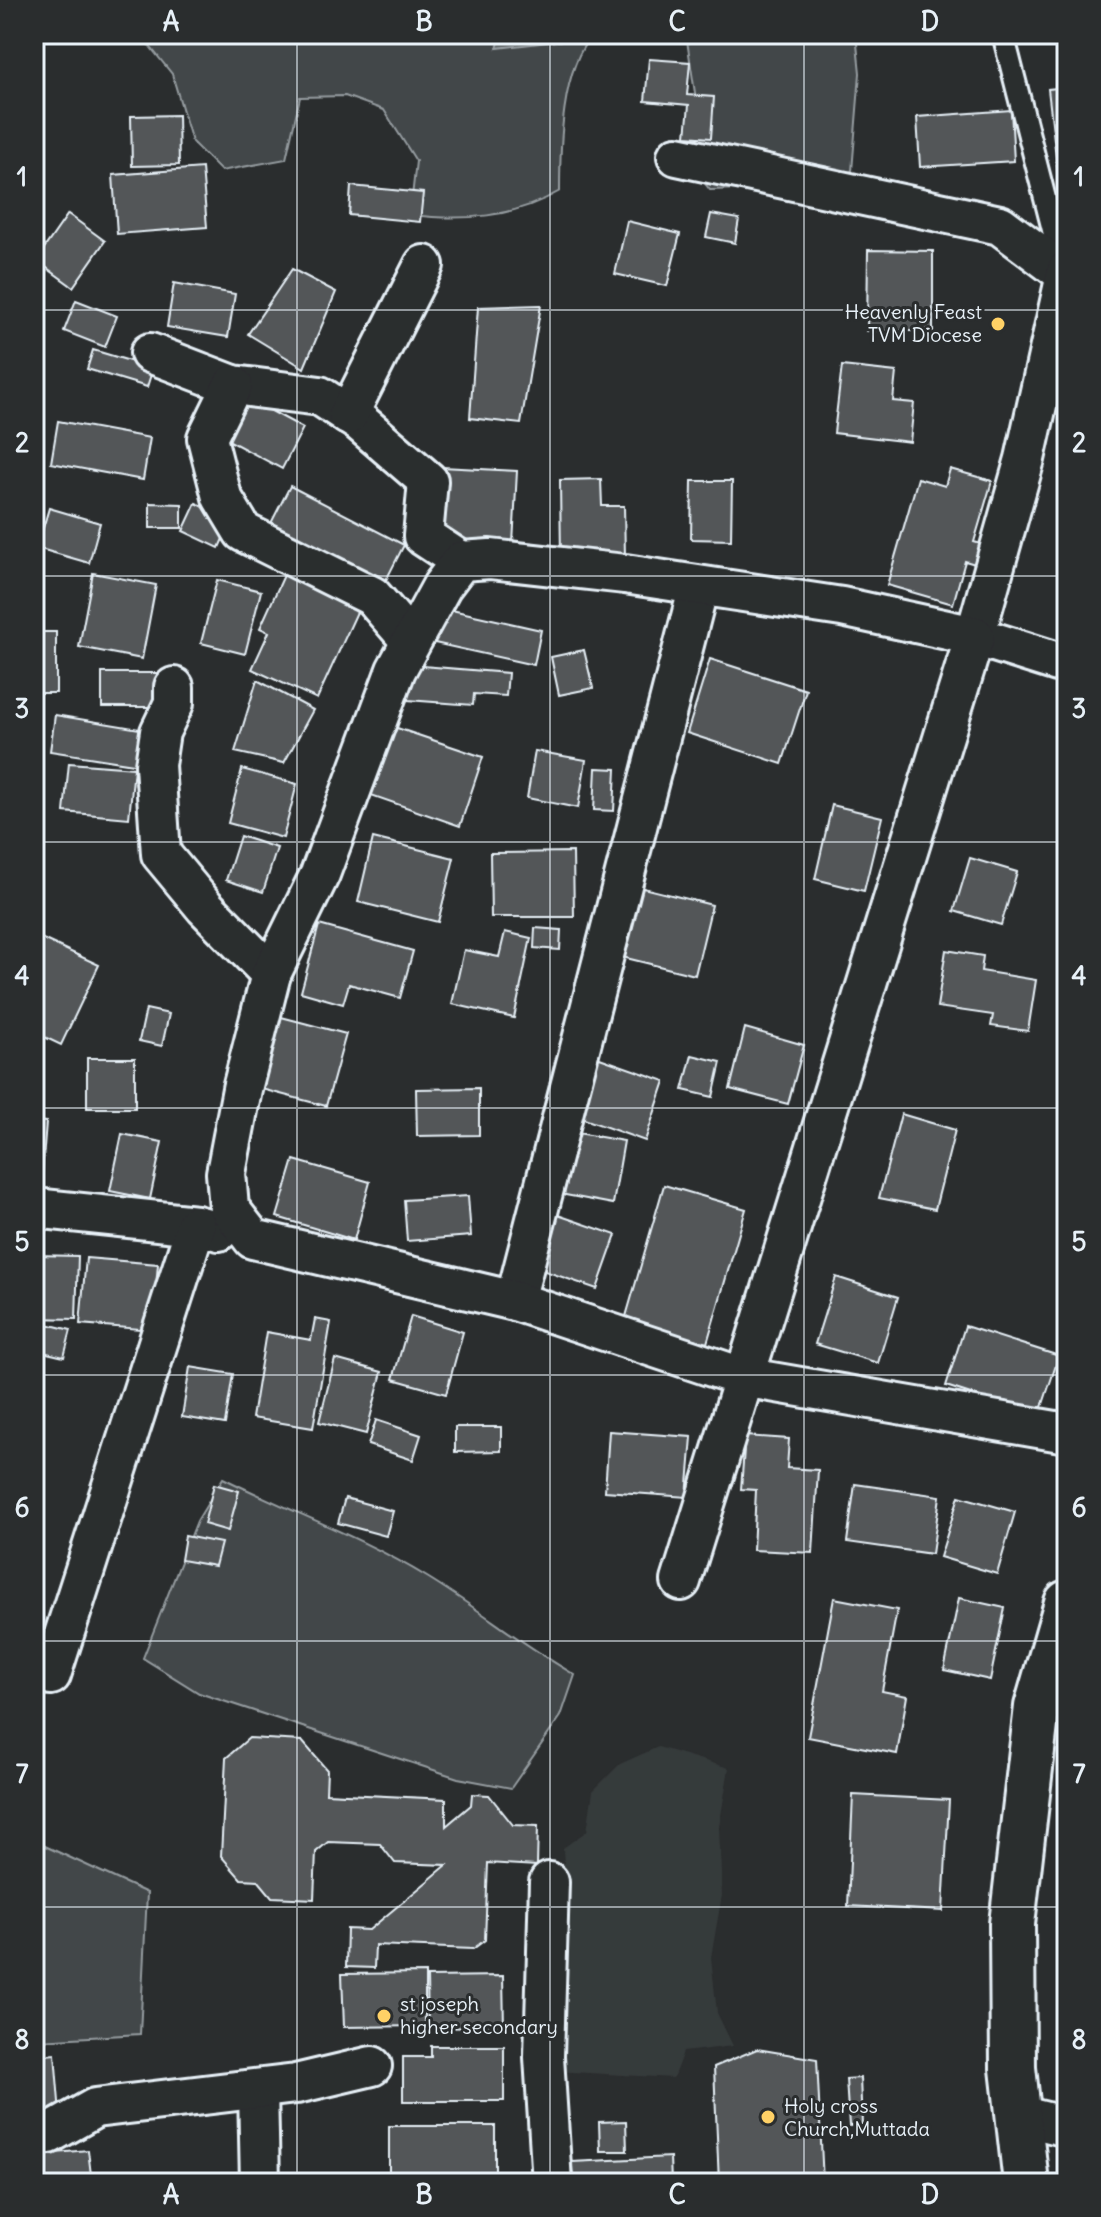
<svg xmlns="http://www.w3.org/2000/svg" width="1101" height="2217" viewBox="0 0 1101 2217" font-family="Delius,sans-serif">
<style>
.built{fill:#363a3b}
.green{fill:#424648;stroke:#959ca0;stroke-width:2}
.water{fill:#63686b;stroke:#989fa3;stroke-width:2}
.building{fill:#535759;stroke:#e8f1f8;stroke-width:2}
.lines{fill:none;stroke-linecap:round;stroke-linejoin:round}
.lane-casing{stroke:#e8f1f8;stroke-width:26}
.street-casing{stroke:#e8f1f8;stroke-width:44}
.secondary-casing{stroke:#e8f1f8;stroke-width:50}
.lane{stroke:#2a2d2e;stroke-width:20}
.street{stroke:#2a2d2e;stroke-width:38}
.secondary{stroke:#2a2d2e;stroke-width:44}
.grid{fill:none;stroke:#e8f1f8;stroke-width:2;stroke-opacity:0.55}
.poi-dot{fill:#ffd166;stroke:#2a2d2e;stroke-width:3}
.labels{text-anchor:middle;stroke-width:6;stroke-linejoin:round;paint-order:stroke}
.poi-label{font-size:20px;fill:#e8f1f8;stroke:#2a2d2e;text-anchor:start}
.neatline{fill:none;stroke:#e8f1f8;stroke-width:3}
.grid-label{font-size:26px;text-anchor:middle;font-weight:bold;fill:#e8f1f8}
</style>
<rect width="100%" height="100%" fill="#2a2d2e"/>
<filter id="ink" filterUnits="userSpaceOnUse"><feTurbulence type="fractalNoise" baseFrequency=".0125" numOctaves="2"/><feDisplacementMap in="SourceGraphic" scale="16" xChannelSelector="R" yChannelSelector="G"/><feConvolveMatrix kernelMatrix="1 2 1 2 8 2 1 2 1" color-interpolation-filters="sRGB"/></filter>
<g filter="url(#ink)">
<polygon class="built" points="658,1747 729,1768 719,1827 722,1895 711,1957 717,2013 733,2046 683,2052 673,2078 555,2071 559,1982 567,1918 563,1848 587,1831 593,1791 620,1764"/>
<g class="green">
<path d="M140 34H593C561 68 560 147 560 191 513 218 464 221 410 215L416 161 384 110 345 96 300 97 286 159 221 171 192 142 172 74Z"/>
<polygon points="686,34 856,34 860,73 852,171 808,187 710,190 686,159 697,106"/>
<path d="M223 1478C291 1512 362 1537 427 1577 478 1608 524 1646 575 1675L561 1716 511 1788 458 1778 199 1693 143 1658 197 1521Z"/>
<polygon points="34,1841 147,1893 140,2034 39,2040 43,1991 34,1977"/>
</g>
<polygon class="water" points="502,34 566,34 567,40 497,48"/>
<g class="building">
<polygon points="649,59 690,62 687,95 714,97 711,138 686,136 689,105 645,101"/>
<polygon points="1067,87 1067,182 1059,183 1048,89"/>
<polygon points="1011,110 1014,161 920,167 917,117"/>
<polygon points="178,115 179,165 132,166 131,116"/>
<polygon points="202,168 207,227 117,234 113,175"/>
<polygon points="351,186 423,193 420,222 349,215"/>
<polygon points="68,214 105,241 73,287 36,260"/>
<polygon points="711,214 739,219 735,243 706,237"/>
<polygon points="627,221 680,234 667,286 615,274"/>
<polygon points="868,250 933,251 933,331 867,331"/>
<polygon points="292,269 336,292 304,368 248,334"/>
<polygon points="174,283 235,294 228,337 167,327"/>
<polygon points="76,300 117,316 105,347 64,331"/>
<polygon points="541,305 521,424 470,418 478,307"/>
<polygon points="93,350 153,368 147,387 87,369"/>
<polygon points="842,366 896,372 893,401 914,403 910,442 834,433"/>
<polygon points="249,399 303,428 282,469 228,440"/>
<polygon points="58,421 150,438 143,480 51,463"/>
<polygon points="442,467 517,471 513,544 438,539"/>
<polygon points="950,469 992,481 974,542 995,548 989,568 965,561 953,604 887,585 918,478 945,486"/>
<polygon points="601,479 602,506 624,506 625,557 561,559 560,480"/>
<polygon points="692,481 732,481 731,540 691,539"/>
<polygon points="290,486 404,545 381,590 267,531"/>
<polygon points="150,503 182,504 182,528 150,528"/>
<polygon points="196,503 231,520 219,548 183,531"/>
<polygon points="49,508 100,523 89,563 37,548"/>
<polygon points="289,564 363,599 317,699 252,669 269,632 260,628"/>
<polygon points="93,573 156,585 142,659 79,647"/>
<polygon points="217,580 261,591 245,654 201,643"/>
<polygon points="438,607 541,630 534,665 430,642"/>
<rect x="34" y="632" width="22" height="61"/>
<polygon points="584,650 593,688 559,695 551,657"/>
<polygon points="710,659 806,690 782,764 687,733"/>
<polygon points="410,665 508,673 506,696 474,694 473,705 408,700"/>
<rect x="102" y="673" width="69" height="34"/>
<polygon points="257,680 313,710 284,763 235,752"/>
<polygon points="55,715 158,732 153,767 50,751"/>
<polygon points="394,727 483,757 460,826 371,795"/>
<polygon points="535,751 586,760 578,808 527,798"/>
<polygon points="69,763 134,768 129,818 64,812"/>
<polygon points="596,768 616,769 614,811 594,810"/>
<polygon points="242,769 297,784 283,838 228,823"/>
<polygon points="832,805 882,817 864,891 815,879"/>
<polygon points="240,836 277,848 263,892 226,880"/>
<polygon points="373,838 454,858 438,922 358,902"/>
<polygon points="573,852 574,917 491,917 490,853"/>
<polygon points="970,858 1017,872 1001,925 954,911"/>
<polygon points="639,887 712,905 695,975 622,957"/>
<polygon points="319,925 413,951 400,998 349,984 343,1004 301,992"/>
<polygon points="535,928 561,930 560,950 534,948"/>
<polygon points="505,932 531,938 514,1018 452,1004 464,950 499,957"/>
<polygon points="34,935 99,965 61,1045 34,1032"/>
<polygon points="946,950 983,956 981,971 1036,980 1028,1031 991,1026 993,1015 937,1007"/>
<polygon points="146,1009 169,1014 162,1046 139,1041"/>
<polygon points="266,1013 346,1034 326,1106 246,1085"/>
<polygon points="745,1028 804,1045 788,1104 730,1089"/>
<polygon points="692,1055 721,1062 713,1097 683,1090"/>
<polygon points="594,1056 665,1081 645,1141 573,1115"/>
<rect x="87" y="1058" width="48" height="50"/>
<polygon points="479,1088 479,1135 417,1136 416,1089"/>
<polygon points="901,1114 955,1130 935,1209 879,1198"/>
<polygon points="34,1121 46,1122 41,1186 34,1185"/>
<polygon points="572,1132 624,1141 613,1204 560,1194"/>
<polygon points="122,1134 162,1142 150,1199 110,1191"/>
<polygon points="294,1160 370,1182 354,1240 277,1217"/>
<polygon points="664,1185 746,1209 707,1343 625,1320"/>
<polygon points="468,1196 471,1236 407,1241 404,1200"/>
<polygon points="552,1213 616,1235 597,1289 533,1267"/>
<polygon points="34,1255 78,1256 76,1319 34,1318"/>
<polygon points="86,1258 158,1264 152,1330 80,1324"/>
<polygon points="836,1277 898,1297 878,1363 815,1344"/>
<polygon points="411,1316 463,1332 446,1394 393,1379"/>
<polygon points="315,1319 331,1322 313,1428 252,1418 266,1332 311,1340"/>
<polygon points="34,1321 71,1330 64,1357 34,1350"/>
<polygon points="965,1326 1059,1356 1039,1416 946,1386"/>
<polygon points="335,1359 382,1372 366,1434 319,1422"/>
<polygon points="190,1367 233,1374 225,1424 182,1417"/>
<polygon points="376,1420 421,1435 413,1460 368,1445"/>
<polygon points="455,1427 501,1427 501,1451 455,1452"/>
<polygon points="609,1431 692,1437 687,1497 605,1491"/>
<polygon points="745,1436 789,1439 787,1468 818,1470 813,1553 753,1550 756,1490 741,1489"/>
<polygon points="214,1484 239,1491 228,1531 204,1524"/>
<polygon points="855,1484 940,1496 932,1554 847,1542"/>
<polygon points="959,1496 1015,1512 997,1574 940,1557"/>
<polygon points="345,1498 393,1511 386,1536 338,1523"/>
<polygon points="185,1536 221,1543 215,1566 181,1560"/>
<polygon points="834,1598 897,1610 882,1691 907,1696 897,1754 808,1737"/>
<polygon points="959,1598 1005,1608 990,1680 944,1670"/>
<polygon points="249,1738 302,1741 327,1770 326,1793 446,1799 446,1826 471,1805 472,1794 489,1795 513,1825 538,1826 537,1866 488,1863 485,1940 473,1949 375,1945 374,1968 346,1967 347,1929 369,1930 447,1865 395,1863 380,1844 328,1842 316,1852 314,1899 272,1897 258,1880 241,1879 221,1856 226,1758"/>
<polygon points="853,1795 949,1800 943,1911 848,1906"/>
<polygon points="425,1973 425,2026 344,2027 342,1974"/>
<polygon points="503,1976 504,2027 428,2028 427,1977"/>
<polygon points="431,2046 504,2046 504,2101 403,2101 403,2057 431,2057"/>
<polygon points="757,2049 817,2059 823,2183 719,2183 714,2067"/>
<polygon points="55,2054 60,2114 34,2116 34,2056"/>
<polygon points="860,2078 862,2125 849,2126 846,2079"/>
<polygon points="626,2121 627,2151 600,2151 599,2122"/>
<rect x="389" y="2126" width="106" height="57"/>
<polygon points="88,2150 92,2183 34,2183 34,2155"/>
<polygon points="670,2157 671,2183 573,2183 572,2162"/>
</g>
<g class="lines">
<g class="lane-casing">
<polyline id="lane" points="1003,34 1063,269"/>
</g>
<g class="street-casing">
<g id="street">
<polyline points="677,156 1000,225 1064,273"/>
<polyline points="1067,270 1025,459 975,636 1067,665"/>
<polyline points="150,353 233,385 320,396 361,423 428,481 423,536 461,561"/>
<polyline points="233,385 207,438 222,497 243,532 372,596 411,641"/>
<polyline points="348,415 424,265"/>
<polyline points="174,687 174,703 160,732 155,765 161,854 205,907 271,974"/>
<polyline points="34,1208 196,1225 219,1231"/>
<polyline points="515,1301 699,586"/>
<polyline points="681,1581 975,636 842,607 625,574 490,559 461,561 442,586 396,670 320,874 271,974 242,1089 226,1173 229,1208 253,1239 515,1301 742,1377 1067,1433"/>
<polyline points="51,1675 196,1225"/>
<polyline points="549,1882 544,2057 552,2183"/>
<polyline points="258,2089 260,2183"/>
<polyline points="1018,2115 1067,2127"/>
<polyline points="34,2135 49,2134 95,2108 296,2084 372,2066"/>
</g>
</g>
<g class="secondary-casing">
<polyline id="secondary" points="1026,2183 1013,2068 1012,1924 1037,1707 1067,1603"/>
</g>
<use href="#lane" class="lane"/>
<use href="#street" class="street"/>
<use href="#secondary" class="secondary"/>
</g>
</g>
<path class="grid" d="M297 34V2183M550 34V2183M804 34V2183M34 310H1067M34 576H1067M34 842H1067M34 1108H1067M34 1375H1067M34 1641H1067M34 1907H1067"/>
<g class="poi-dot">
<circle cx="998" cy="324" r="8"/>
<circle cx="384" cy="2016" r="8"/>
<circle cx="768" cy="2117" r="8"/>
</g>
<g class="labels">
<g class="poi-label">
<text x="982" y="319" text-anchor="end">Heavenly Feast<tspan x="982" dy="23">TVM Diocese</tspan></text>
<text x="400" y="2011">st joseph<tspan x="400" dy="23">higher secondary</tspan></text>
<text x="784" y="2113">Holy cross<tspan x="784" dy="23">Church,Muttada</tspan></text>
</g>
</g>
<rect width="1101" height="2217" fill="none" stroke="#2a2d2e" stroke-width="88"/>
<rect x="44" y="44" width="1013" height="2129" class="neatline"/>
<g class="grid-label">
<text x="171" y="31">A</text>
<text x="424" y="31">B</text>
<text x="677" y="31">C</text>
<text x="930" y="31">D</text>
<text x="22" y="186">1</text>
<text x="1079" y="186">1</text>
<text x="22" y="452">2</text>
<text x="1079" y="452">2</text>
<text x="22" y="718">3</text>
<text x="1079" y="718">3</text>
<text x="22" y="985">4</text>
<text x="1079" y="985">4</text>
<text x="22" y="1251">5</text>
<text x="1079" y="1251">5</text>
<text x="22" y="1517">6</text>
<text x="1079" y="1517">6</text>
<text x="22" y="1783">7</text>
<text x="1079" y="1783">7</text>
<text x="22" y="2049">8</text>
<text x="1079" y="2049">8</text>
<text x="171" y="2204">A</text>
<text x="424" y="2204">B</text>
<text x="677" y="2204">C</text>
<text x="930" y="2204">D</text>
</g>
</svg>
